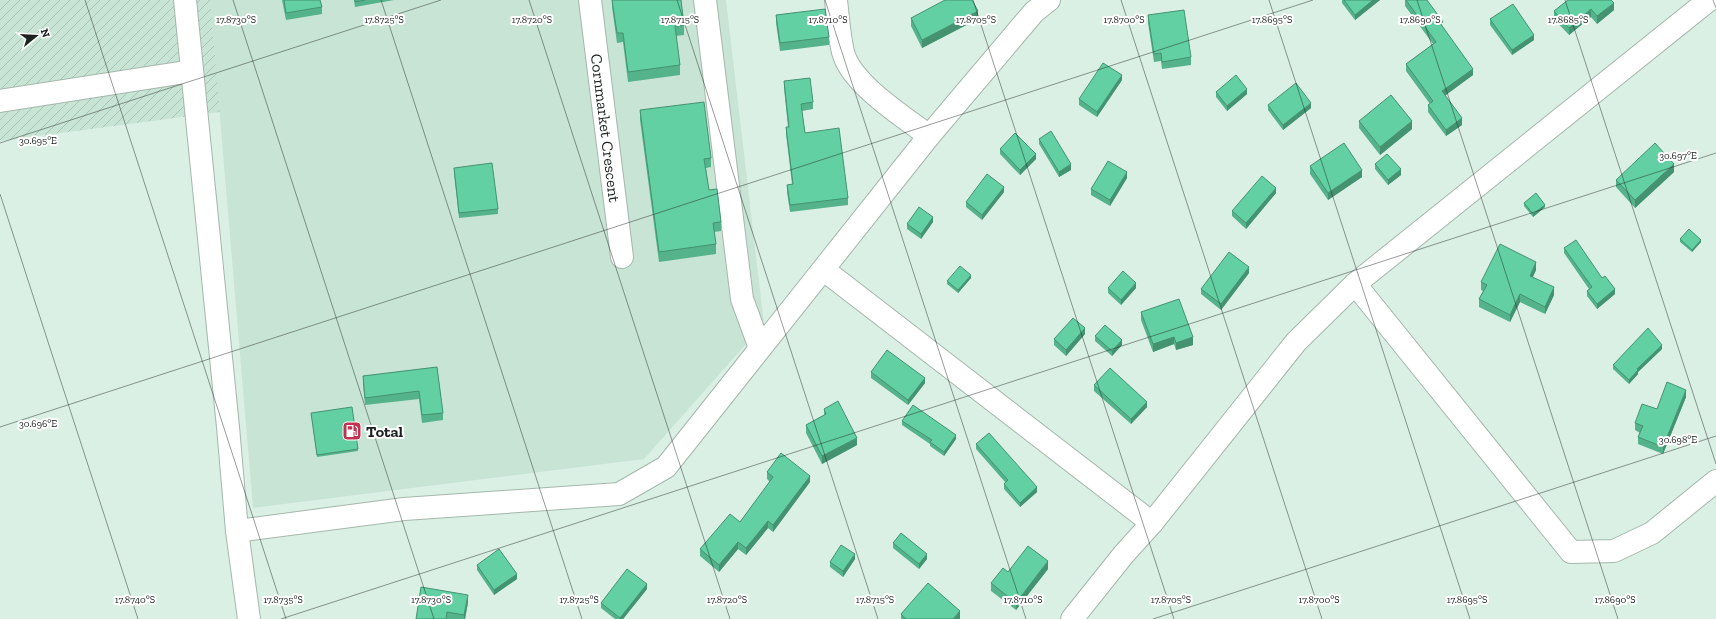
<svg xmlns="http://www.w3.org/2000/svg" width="1716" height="619" viewBox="0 0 1716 619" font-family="'Zilla Slab',serif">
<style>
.built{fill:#c8e4d5}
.industrial{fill:url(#industrial-furrows)}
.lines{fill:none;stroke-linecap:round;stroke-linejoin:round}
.minor-casing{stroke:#a4b7ad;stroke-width:24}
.minor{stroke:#fff;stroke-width:22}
.wall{fill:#54b38b}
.shaded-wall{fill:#459271}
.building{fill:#62d0a2;stroke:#459271}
.ticks{fill:none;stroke:#1b221f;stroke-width:1;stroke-opacity:0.45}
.labels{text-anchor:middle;stroke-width:4;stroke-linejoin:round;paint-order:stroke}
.street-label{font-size:16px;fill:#1b221f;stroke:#fff}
.poi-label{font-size:16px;font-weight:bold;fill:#1b221f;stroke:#fff;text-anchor:start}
.ticks-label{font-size:10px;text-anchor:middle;fill:#1b221f;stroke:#fff;stroke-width:4;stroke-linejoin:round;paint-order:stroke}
</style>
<defs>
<pattern id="industrial-furrows" width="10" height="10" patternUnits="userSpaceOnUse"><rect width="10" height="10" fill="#c8e4d5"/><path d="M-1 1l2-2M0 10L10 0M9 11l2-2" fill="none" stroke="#abc3b6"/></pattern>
</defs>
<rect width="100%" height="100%" fill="#dbf0e5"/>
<polygon class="built" points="210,0 726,0 764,324 644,459 253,508"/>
<polygon class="industrial" points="0,0 210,0 220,112 0,141"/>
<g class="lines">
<g class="minor-casing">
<g id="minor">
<polyline points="185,0 228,427 237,531 249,619"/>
<path id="s1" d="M590 0 622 257"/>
<polyline points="705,0 742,299 760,348"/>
<path d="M836 0C838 17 839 35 843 52 851 84 903 116 929 136"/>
<polyline points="0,101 192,71"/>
<polyline points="824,270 1152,523"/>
<polyline points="1355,284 1571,552 1614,551 1652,533 1716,481"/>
<polyline points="237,531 404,509 619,494 666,467 929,136 1034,12 1049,0"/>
<polyline points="1072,619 1124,554 1152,523 1296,342 1355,284 1709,0"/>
</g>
</g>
<use href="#minor" class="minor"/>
</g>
<g class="wall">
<polygon points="282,0 320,0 322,7 322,14 286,20"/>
<polygon points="354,0 394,0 355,7"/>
<polygon points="612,0 681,0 684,25 684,35 676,36 680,65 680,75 628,82 623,42 617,43 612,7"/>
<polygon points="1342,0 1380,0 1355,20 1342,3"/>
<polygon points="1405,0 1427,0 1443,27 1473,75 1445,95 1462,125 1446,136 1428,112 1428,105 1430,104 1406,71 1406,64 1433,44 1405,6"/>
<polygon points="1568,0 1614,10 1597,24 1591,17 1569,35 1554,19 1554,11"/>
<polygon points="776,15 829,37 829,45 780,51 776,23"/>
<polygon points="1148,15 1191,57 1191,65 1162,69 1161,61 1154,62 1148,23"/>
<polygon points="911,18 978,19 922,48 911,26"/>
<polygon points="1490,19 1534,40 1512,55 1490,25"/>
<polygon points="1122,80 1097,117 1079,105 1079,99"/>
<polygon points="784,81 813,102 813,109 802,111 805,133 848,198 848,205 790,212 787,192 787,185 792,184 786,134 786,127 788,127 784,88"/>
<polygon points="1216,92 1247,94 1227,111 1216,97"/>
<polygon points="1268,105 1311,108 1283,130 1268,110"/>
<polygon points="640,110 711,158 711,167 706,168 709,190 721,222 721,231 714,232 716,244 716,254 659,262 640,120"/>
<polygon points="1359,121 1412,129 1380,155 1359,128"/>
<polygon points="1039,139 1071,170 1059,177 1039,144"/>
<polygon points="1000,149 1036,159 1020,175 1000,154"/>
<polygon points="1375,164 1401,175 1388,185 1375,169"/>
<polygon points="1310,166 1362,177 1328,200 1310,174"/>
<polygon points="454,168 498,209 498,214 459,218 454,173"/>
<polygon points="1674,172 1635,208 1616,187 1616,180"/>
<polygon points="1127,178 1110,206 1091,195 1091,189"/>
<polygon points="1004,192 982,220 966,207 966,202"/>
<polygon points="1276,193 1246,229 1232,216 1232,211"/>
<polygon points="1524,203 1545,207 1533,217 1524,206"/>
<polygon points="933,222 921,239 907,229 907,224"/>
<polygon points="1680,239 1701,242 1692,252 1680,242"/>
<polygon points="1564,248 1602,278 1615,294 1597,309 1587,296 1587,291 1589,289 1564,253"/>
<polygon points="1536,270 1533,277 1554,295 1545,314 1520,302 1510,322 1479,307 1479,299 1483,291 1481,290 1481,282"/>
<polygon points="1249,273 1221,310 1201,294 1201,289"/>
<polygon points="971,278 958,293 947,284 947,281"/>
<polygon points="1108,288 1136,288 1121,305 1108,293"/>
<polygon points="1141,312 1193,345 1176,350 1174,344 1153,352 1141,320"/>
<polygon points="1085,334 1066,356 1054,345 1054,339"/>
<polygon points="1095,336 1122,345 1112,356 1095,341"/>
<polygon points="1662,349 1638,372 1638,374 1629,384 1613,369 1613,365"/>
<polygon points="437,367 443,413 443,420 422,423 419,399 365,405 363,384 363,376"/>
<polygon points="871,372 925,383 908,405 871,378"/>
<polygon points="1094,385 1147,407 1131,424 1094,391"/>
<polygon points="1686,397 1663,454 1638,444 1638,437 1640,433 1635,430 1635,423 1657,409"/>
<polygon points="824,409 857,445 822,464 806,433 806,425 824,415"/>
<polygon points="311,413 358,449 358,451 317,457"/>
<polygon points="902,421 956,439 944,456 930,446 930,444 902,425"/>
<polygon points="976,444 1037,492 1020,507 1004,489 1004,484 1005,482 976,449"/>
<polygon points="767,472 810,482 773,532 768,528 746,555 738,549 719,572 700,556 700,549 740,522 770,482 767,479"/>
<polygon points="893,543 927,559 919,569 893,548"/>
<polygon points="855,559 843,577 830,567 830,562"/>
<polygon points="477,565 517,579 494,595 477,570"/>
<polygon points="1048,569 1016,610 991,591 991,583 1008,572"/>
<polygon points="647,589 623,619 615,619 601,608 601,603"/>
<polygon points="468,602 465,619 416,619"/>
<polygon points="901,614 960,619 901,619"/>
</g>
<g class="shaded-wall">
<polygon points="1373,0 1380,0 1355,20 1355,15"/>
<polygon points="1614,3 1614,10 1597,24 1597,16"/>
<polygon points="1591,9 1591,17 1569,35 1569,28"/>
<polygon points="978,11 978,19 922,48 922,40"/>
<polygon points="1534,35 1534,40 1512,55 1512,50"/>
<polygon points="1473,69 1473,75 1442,98 1442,91"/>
<polygon points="1122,75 1122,80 1097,117 1097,112"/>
<polygon points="1247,89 1247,94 1227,111 1227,106"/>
<polygon points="1311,103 1311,108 1283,130 1283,125"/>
<polygon points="1462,118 1462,125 1446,136 1446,130"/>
<polygon points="1412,121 1412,129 1380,155 1380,147"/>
<polygon points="1036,154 1036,159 1020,175 1020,170"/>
<polygon points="1071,164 1071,170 1059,177 1059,172"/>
<polygon points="1674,164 1674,172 1635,208 1635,200"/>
<polygon points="1401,169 1401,175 1388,185 1388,180"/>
<polygon points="1362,170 1362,177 1328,200 1328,193"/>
<polygon points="1127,172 1127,178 1110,206 1110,200"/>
<polygon points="1004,187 1004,192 982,220 982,215"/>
<polygon points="1276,188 1276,193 1246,229 1246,223"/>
<polygon points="1545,205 1545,207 1533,217 1533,214"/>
<polygon points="933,217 933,222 921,239 921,234"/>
<polygon points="1701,240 1701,242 1692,252 1692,250"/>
<polygon points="1536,262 1536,270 1530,283 1530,276"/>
<polygon points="1249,267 1249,273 1221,310 1221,304"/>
<polygon points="971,275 971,278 958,293 958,290"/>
<polygon points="1136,283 1136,288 1121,305 1121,300"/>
<polygon points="1554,287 1554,295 1545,314 1545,307"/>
<polygon points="1615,289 1615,294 1597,309 1597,304"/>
<polygon points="1520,294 1520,302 1510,322 1510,315"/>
<polygon points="1085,328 1085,334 1066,356 1066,350"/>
<polygon points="1174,337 1174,344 1153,352 1153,344"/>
<polygon points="1193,337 1193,345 1176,350 1176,343"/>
<polygon points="1122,340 1122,345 1112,356 1112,351"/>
<polygon points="1662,345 1662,349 1638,372 1638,374 1629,384 1629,380 1637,369"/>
<polygon points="925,378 925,383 908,405 908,400"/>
<polygon points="1686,390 1686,397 1663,454 1663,447"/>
<polygon points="1147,402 1147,407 1131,424 1131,419"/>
<polygon points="956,435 956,439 944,456 944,452"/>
<polygon points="857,438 857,445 822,464 822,456"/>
<polygon points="810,476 810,482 773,532 773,525"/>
<polygon points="1037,487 1037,492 1020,507 1020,503"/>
<polygon points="768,521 768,528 746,555 746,548"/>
<polygon points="738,542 738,549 719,572 719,565"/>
<polygon points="855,554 855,559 843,577 843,571"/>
<polygon points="927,554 927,559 919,569 919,564"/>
<polygon points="1048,561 1048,569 1016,610 1016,603"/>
<polygon points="517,574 517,579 494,595 494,590"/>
<polygon points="647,584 647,589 623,619 620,619 620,618"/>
<polygon points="468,595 468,602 465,619 464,619 464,615"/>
<polygon points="960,611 960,619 953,619"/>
</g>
<g class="building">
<polygon points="284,0 320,0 322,7 286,13"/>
<polygon points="355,0 365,0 355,2"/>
<polygon points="612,0 681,0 684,25 675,26 680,65 628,72 623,33 617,33"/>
<polygon points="945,0 972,0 978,11 922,40 911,18"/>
<polygon points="1344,0 1373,0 1355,15"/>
<polygon points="1406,0 1427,0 1443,22 1440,23 1473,69 1442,91 1462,118 1446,130 1428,105 1433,101 1406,64 1436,42"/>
<polygon points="1568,0 1611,0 1614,3 1597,16 1591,9 1569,28 1554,11"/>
<polygon points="1513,4 1534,35 1512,50 1490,19"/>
<polygon points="825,9 829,37 780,43 776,15"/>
<polygon points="1184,10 1191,57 1162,62 1161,53 1154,54 1148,15"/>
<polygon points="1103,63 1122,75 1097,112 1079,99"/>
<polygon points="1236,75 1247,89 1227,106 1216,92"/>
<polygon points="810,78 813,102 801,104 805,133 839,128 848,198 790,205 787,185 793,184 786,127 789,127 784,81"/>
<polygon points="1296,83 1311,103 1283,125 1268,105"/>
<polygon points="1391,95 1412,121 1380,147 1359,121"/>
<polygon points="704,102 711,158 704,159 709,190 717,189 721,222 713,223 716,244 659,252 640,110"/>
<polygon points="1051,131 1071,164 1059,172 1039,139"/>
<polygon points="1015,133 1036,154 1020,170 1000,149"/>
<polygon points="1344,143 1362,170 1328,193 1310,166"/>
<polygon points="1655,143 1674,164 1635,200 1616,180"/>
<polygon points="1387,154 1401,169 1388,180 1375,164"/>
<polygon points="1108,161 1127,172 1110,200 1091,189"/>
<polygon points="492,163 498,209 459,213 454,168"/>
<polygon points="987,174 1004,187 982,215 966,202"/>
<polygon points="1262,176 1276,188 1246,223 1232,211"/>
<polygon points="1536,193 1545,205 1533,214 1524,203"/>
<polygon points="919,207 933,217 921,234 907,224"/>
<polygon points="1689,229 1701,240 1692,250 1680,239"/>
<polygon points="1576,240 1602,278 1605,276 1615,289 1597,304 1587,291 1592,287 1564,248"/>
<polygon points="1500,244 1536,262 1530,276 1554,287 1545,307 1520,294 1510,315 1479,299 1487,285 1481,282"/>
<polygon points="1229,252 1249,267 1221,304 1201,289"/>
<polygon points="960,266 971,275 958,290 947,281"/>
<polygon points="1123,271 1136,283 1121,300 1108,288"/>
<polygon points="1179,299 1193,337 1176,343 1174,337 1153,344 1141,312"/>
<polygon points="1073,318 1085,328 1066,350 1054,339"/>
<polygon points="1105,325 1122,340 1112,351 1095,336"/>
<polygon points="1648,328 1662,345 1637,369 1638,370 1629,380 1613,365"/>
<polygon points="887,350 925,378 908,400 871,372"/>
<polygon points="437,367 443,413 422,415 419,391 365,398 363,376"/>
<polygon points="1110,368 1147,402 1131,419 1094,385"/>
<polygon points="1667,382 1686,390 1663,447 1638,437 1643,426 1635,423 1642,404 1657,409"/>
<polygon points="838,401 857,438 822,456 806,425 826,414 824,409"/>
<polygon points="913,405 956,435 944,452 930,442 932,440 902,421"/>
<polygon points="352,407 358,449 317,455 311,413"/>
<polygon points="989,433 1037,487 1020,503 1004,484 1008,480 976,444"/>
<polygon points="781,453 810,476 773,525 768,521 746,548 738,542 719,565 700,549 730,514 740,522 773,477 767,472"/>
<polygon points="901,533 927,554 919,564 893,543"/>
<polygon points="841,545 855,554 843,571 830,562"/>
<polygon points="1028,546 1048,561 1016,603 991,583 1003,568 1008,572"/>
<polygon points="499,549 517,574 494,590 477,565"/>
<polygon points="627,569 647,584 620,618 601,603"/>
<polygon points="928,583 960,611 953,619 906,619 901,614"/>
<polygon points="421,587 468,595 464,615 447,612 446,619 416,619"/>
</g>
<path class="ticks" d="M85 0 286 619M233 0 434 619M381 0 582 619M529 0 730 619M677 0 878 619M825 0 1026 619M973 0 1174 619M1121 0 1322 619M1269 0 1470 619M1417 0 1618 619M1565 0 1716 464M1713 0 1716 8M0 143 441 0M0 194 138 619M0 427 1313 0M281 619 1716 153M1153 619 1716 436"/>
<defs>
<g id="fuel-square" transform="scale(1)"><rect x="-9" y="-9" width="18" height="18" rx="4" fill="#c13150" stroke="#fff"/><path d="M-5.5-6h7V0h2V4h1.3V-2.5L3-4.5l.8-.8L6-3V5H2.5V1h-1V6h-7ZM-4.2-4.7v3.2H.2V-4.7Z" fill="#fff"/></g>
</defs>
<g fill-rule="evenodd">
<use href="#fuel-square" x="352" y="431"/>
</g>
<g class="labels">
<g class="street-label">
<text dy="6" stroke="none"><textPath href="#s1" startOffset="129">Cornmarket Crescent</textPath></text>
</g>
<g class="poi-label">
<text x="366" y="437">Total</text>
</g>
</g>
<g class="ticks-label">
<text x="236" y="23">17.8730°S</text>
<text x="384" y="23">17.8725°S</text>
<text x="532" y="23">17.8720°S</text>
<text x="680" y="23">17.8715°S</text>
<text x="828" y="23">17.8710°S</text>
<text x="976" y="23">17.8705°S</text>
<text x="1124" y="23">17.8700°S</text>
<text x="1272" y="23">17.8695°S</text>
<text x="1420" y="23">17.8690°S</text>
<text x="1568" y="23">17.8685°S</text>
<text x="38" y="144">30.695°E</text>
<text x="1678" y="159">30.697°E</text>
<text x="38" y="427">30.696°E</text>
<text x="1678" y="443">30.698°E</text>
<text x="135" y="603">17.8740°S</text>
<text x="283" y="603">17.8735°S</text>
<text x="431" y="603">17.8730°S</text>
<text x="579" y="603">17.8725°S</text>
<text x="727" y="603">17.8720°S</text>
<text x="875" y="603">17.8715°S</text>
<text x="1023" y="603">17.8710°S</text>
<text x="1171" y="603">17.8705°S</text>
<text x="1319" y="603">17.8700°S</text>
<text x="1467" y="603">17.8695°S</text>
<text x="1615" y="603">17.8690°S</text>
</g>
<g transform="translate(36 36) rotate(72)" stroke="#ffffff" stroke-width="3" paint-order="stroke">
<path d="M0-3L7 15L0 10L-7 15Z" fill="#1b221f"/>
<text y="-6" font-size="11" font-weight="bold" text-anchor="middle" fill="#1b221f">N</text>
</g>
</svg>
